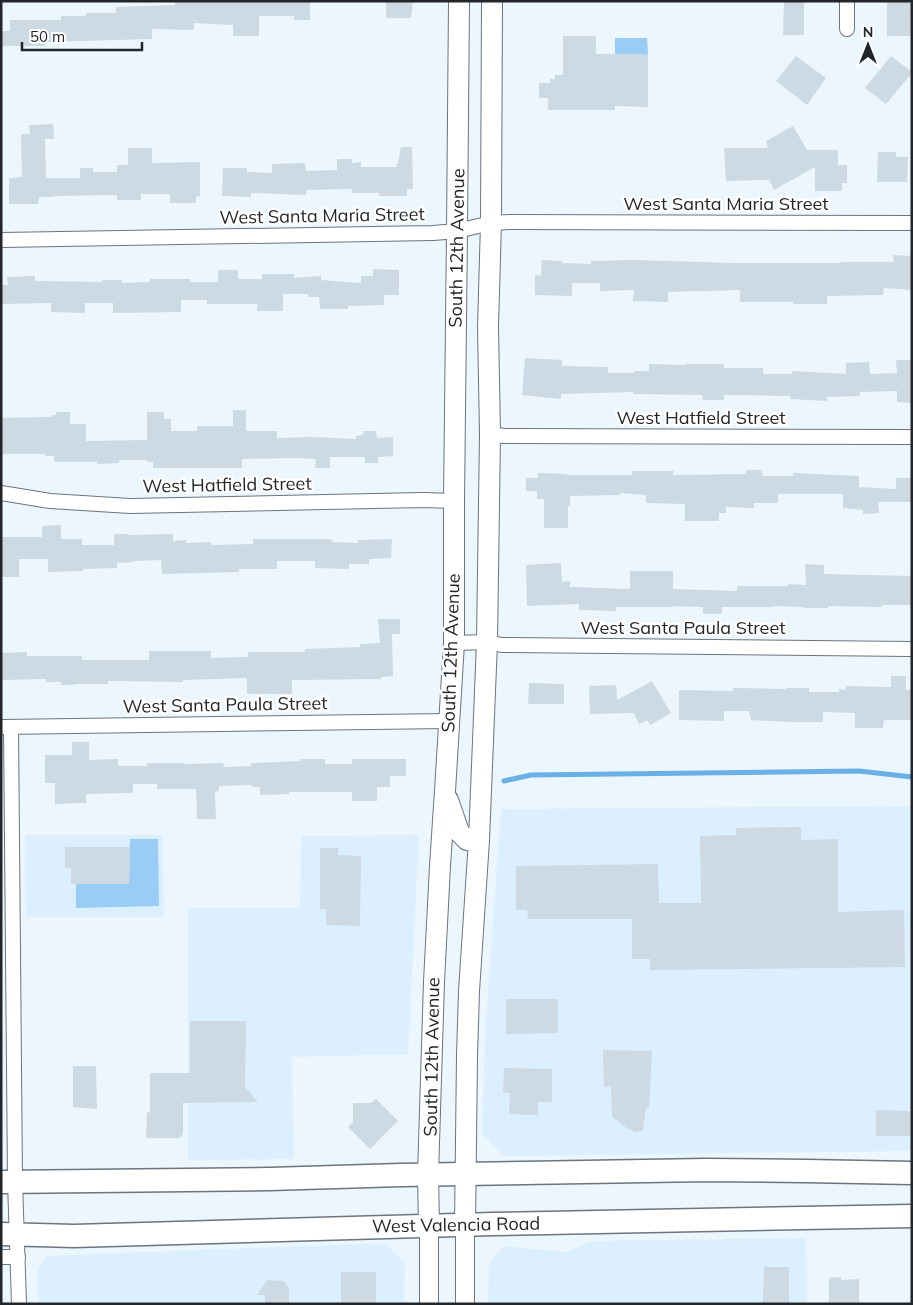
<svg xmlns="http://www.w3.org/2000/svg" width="913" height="1305" viewBox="0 0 913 1305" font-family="Mulish,sans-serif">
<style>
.built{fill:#dcefff}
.green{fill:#99cdf6}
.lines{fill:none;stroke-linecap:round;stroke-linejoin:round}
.stream{stroke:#69b0e7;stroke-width:5}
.building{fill:#cdd9e3}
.minor-casing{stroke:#6a757e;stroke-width:16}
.tertiary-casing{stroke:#6a757e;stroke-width:20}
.secondary-casing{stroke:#6a757e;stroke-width:22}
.primary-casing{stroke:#6a757e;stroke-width:25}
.minor{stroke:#fff;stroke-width:14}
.tertiary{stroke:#fff;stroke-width:18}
.secondary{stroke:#fff;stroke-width:20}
.primary{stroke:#fff;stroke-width:22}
.labels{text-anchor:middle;stroke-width:5;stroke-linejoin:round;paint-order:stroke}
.street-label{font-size:18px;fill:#22262a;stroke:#fff}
</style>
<rect width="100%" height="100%" fill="#ecf6fe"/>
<g class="built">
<polygon points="912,806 912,1151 504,1156 482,1133 485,1037 501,809"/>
<polygon points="25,835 162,835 164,917 26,917"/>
<polygon points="419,835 408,1054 292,1057 294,1159 188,1160 188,908 300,908 301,836"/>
<polygon points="806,1238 807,1304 488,1304 489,1263 504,1246 567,1252 592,1241"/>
<polygon points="386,1243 405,1264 404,1304 38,1304 38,1268 46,1256"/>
</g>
<g class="green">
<polygon points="615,38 647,38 648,54 615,54"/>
<polygon points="130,839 158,839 159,906 76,908 76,884 129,884"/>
</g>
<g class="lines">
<polyline class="stream" points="504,781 531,775 859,771 912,777"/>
</g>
<g class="building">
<polygon points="175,1 310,1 310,20 294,20 294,16 259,16 259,36 233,36 233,25 194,23 194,30 152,29 152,39 45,42 45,46 1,46 1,31 10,31 10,20 61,20 61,16 86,16 86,13 116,13 116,7 175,5"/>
<polygon points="386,1 413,1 411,18 386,18"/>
<polygon points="784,1 804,1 804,35 783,35"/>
<polygon points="887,1 911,1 910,36 887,36"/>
<polygon points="563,36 596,36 596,54 648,54 648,107 615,106 615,110 548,110 548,98 539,98 539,83 550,83 550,79 555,79 555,75 563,75"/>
<polygon points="796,56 826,78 807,105 776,81"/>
<polygon points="891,56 912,72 912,73 886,104 865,88"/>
<polygon points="53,124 54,139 45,139 46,178 80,178 80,168 93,168 93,172 117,172 117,165 128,165 128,148 152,148 152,163 200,162 200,196 196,197 196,203 170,203 170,194 141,194 141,200 117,200 117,195 54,196 54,197 39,197 38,204 9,204 9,178 22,177 21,134 30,134 29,125"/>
<polygon points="793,126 807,150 838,150 838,165 847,165 847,183 842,183 842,191 815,191 815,167 774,190 769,180 726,181 724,148 768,148 766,141"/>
<polygon points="401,147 412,147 413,189 407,189 407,196 379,196 379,193 352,193 352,189 306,190 306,195 251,193 251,197 222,196 223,168 247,168 247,172 272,173 272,164 305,163 306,171 337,170 337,159 352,159 352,163 361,162 361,167 397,167"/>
<polygon points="878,152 896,152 896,157 908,157 907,182 877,182"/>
<polygon points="893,255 912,256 912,290 884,288 883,295 827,296 827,304 793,304 793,302 740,302 740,290 668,292 668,302 633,301 634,290 600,291 600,283 572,283 572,296 535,295 535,275 541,276 542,260 562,261 562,263 591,264 591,261 634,260 734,263 841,263 841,262 894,262"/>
<polygon points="373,269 399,270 399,295 384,295 384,305 348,306 348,309 320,309 319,297 308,297 308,294 283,294 283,311 257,311 257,304 207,304 207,300 181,300 181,312 113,313 113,303 85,303 85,313 51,312 51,303 1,304 1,285 8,285 7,277 35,276 35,281 102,282 102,280 122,280 122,283 150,282 150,279 190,279 190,282 218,282 218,270 238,270 238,279 262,279 262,274 294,274 294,278 321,276 321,280 361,283 361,276 373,276"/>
<polygon points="525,358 562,360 562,366 608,367 608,373 634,373 634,371 649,371 649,364 685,365 685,364 724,364 724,368 763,368 763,374 792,374 792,371 846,374 846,363 869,362 870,374 897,373 896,360 912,360 912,403 897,402 897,391 860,392 860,396 827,397 827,401 790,399 791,396 724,395 724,400 703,400 702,395 633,394 633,392 561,394 561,399 522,395"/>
<polygon points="233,410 246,410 246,431 277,431 277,438 312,437 356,439 356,436 363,435 363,431 376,431 377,438 393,437 393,456 378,457 378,463 365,463 365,457 330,457 330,468 315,468 316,459 296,458 242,459 242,468 153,468 153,462 147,462 147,460 119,460 119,463 97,464 97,462 54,462 54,456 45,456 45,454 1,454 1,418 52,417 52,415 56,415 56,412 70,412 70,424 86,424 86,441 147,440 147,412 164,412 164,419 171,419 171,431 197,431 197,426 233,426"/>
<polygon points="746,470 761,470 763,476 793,476 793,473 859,476 859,487 896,489 896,478 912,478 912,502 878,502 879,513 863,514 863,510 843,508 843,494 778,494 778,503 754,503 754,508 726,507 726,513 719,513 719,521 685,521 685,504 646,503 646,495 620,493 620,495 570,496 570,506 568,506 568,528 544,528 544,499 537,499 537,491 526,491 526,478 538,478 538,473 567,474 567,475 632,475 632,471 674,471 673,475 746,474"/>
<polygon points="61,525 61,539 82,539 82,545 114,545 114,534 127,534 128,535 173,534 173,541 186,540 186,543 211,542 211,545 253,544 253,539 331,539 332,542 358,543 358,540 392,539 391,558 369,559 369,564 349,564 349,569 315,568 315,561 277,561 277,569 239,569 239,572 162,574 161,560 133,561 133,562 117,563 117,568 83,569 83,571 48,572 48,559 19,559 19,577 1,577 1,537 42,537 42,526"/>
<polygon points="561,563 562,582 570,581 570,587 630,589 630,571 673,571 673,589 737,591 737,586 788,586 788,584 806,585 805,564 824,565 824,574 912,576 912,605 882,605 882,607 828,606 828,608 804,608 804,607 774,606 774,607 722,607 722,614 703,614 703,607 673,606 673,607 616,607 616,611 579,610 579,604 527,606 526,565"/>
<polygon points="378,619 400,619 400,634 392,634 393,676 381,677 381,679 292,680 292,694 247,694 247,678 183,680 183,682 108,681 108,684 74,684 74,685 61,685 61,682 46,682 46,679 1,680 1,653 27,652 27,656 82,656 82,660 149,660 149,651 211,651 211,658 248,657 248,652 305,652 305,649 360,647 360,644 380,643"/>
<polygon points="891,676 906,676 906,690 912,690 912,720 884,720 883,728 855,728 855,713 825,712 823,713 823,722 790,722 751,720 749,711 724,711 724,721 679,720 679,690 733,691 733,688 786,689 786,688 809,688 809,692 839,692 839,689 846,690 846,686 891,687"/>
<polygon points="652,681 671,713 650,725 647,720 639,724 634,713 590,714 589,686 616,685 617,700"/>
<polygon points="529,683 564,684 564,704 528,704"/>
<polygon points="72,742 89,742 89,760 118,759 118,766 147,766 147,763 184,763 184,764 223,763 224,767 251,766 251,763 301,761 301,759 325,759 325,764 352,764 352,759 406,759 406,776 390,776 390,787 377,787 377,801 352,801 352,792 289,792 289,794 260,795 260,787 252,787 252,785 219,786 219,791 215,792 216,819 197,819 196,789 157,789 157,784 133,784 133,793 86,794 86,803 55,804 55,783 45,783 45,755 72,755"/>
<polygon points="801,827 801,840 838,839 838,912 904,910 905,967 650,970 650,959 632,959 632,919 528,919 527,910 516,910 516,866 658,864 659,903 701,903 700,836 736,835 736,828"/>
<polygon points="65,847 130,847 129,884 71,884 71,868 65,868"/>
<polygon points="320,848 338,848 338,855 361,856 360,926 326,925 326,909 320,909"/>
<polygon points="506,999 558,999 558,1033 506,1034"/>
<polygon points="190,1021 246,1021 245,1087 258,1102 183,1103 183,1134 180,1138 146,1138 147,1112 150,1113 150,1073 190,1073"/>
<polygon points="603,1050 652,1051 649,1108 646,1107 643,1130 638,1132 635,1132 625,1127 612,1117 611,1086 604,1087"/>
<polygon points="73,1066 96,1066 97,1109 73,1107"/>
<polygon points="504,1068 552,1069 552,1102 538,1102 538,1115 509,1114 510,1093 503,1093"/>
<polygon points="376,1099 398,1121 370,1149 348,1127 353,1122 353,1103 371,1103"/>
<polygon points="876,1110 910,1111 910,1136 876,1136"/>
<polygon points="764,1267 789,1267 789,1304 763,1304"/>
<rect x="341" y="1272" width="35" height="32"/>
<polygon points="841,1277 841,1280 859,1279 859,1304 829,1304 829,1278"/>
<polygon points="267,1280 284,1281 289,1288 289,1304 265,1304 265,1295 257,1295"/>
</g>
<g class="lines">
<g class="minor-casing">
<g id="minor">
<polyline points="847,29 847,1"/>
<polyline points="1,240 433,233 457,231 491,223 509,222 912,223"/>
<polyline points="490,434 504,436 912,437"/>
<polyline points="1,493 50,501 130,506 423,500 454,501"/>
<polyline points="454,643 487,642 502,645 912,649"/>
<polyline points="1,727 449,721"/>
<path d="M11 727 15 1181C16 1222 18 1263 19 1304"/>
<polyline points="1,1257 18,1257"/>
</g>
</g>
<g class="tertiary-casing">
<g id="tertiary">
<polyline points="429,1226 429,1304"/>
<polyline points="465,1304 465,1226"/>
</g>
</g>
<g class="secondary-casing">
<g id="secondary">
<polyline points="448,800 459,832 467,840 479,840"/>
<polyline points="429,1226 428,1175 434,982 440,866 445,791 454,643 454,501 457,231 459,1"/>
<polyline points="465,1226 467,1056 469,991 479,840 487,642 490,434 488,327 491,223 492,1"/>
</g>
</g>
<g class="primary-casing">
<g id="primary">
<polyline points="1,1182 270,1179 401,1175 706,1170 806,1171 912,1173"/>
<polyline points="1,1234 74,1236 493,1224 912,1216"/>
</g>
</g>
<use href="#minor" class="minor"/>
<use href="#tertiary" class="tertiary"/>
<use href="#secondary" class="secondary"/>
<use href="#primary" class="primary"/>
</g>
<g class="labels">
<g class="street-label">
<text x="726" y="210">West Santa Maria Street</text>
<text transform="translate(322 216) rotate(-1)" y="6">West Santa Maria Street</text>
<text transform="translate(457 248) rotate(-89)" y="6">South 12th Avenue</text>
<text x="701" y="424">West Hatfield Street</text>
<text transform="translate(227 485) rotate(-1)" y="6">West Hatfield Street</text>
<text x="683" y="634">West Santa Paula Street</text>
<text transform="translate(451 653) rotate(-88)" y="6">South 12th Avenue</text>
<text transform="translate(225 705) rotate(-1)" y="6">West Santa Paula Street</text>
<text transform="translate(432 1057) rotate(-89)" y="6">South 12th Avenue</text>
<text transform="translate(456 1225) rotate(-1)" y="6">West Valencia Road</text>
</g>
</g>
<rect width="913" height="1305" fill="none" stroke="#22262a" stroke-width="5"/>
<g transform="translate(868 45)" stroke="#ffffff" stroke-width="4" paint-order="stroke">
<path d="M0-4L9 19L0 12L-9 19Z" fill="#22262a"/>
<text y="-8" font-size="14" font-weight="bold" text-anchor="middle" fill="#22262a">N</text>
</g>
<path d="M22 42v8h120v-8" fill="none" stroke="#22262a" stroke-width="2.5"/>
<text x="30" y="42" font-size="15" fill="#22262a" stroke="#ffffff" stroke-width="4" paint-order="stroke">50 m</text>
</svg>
